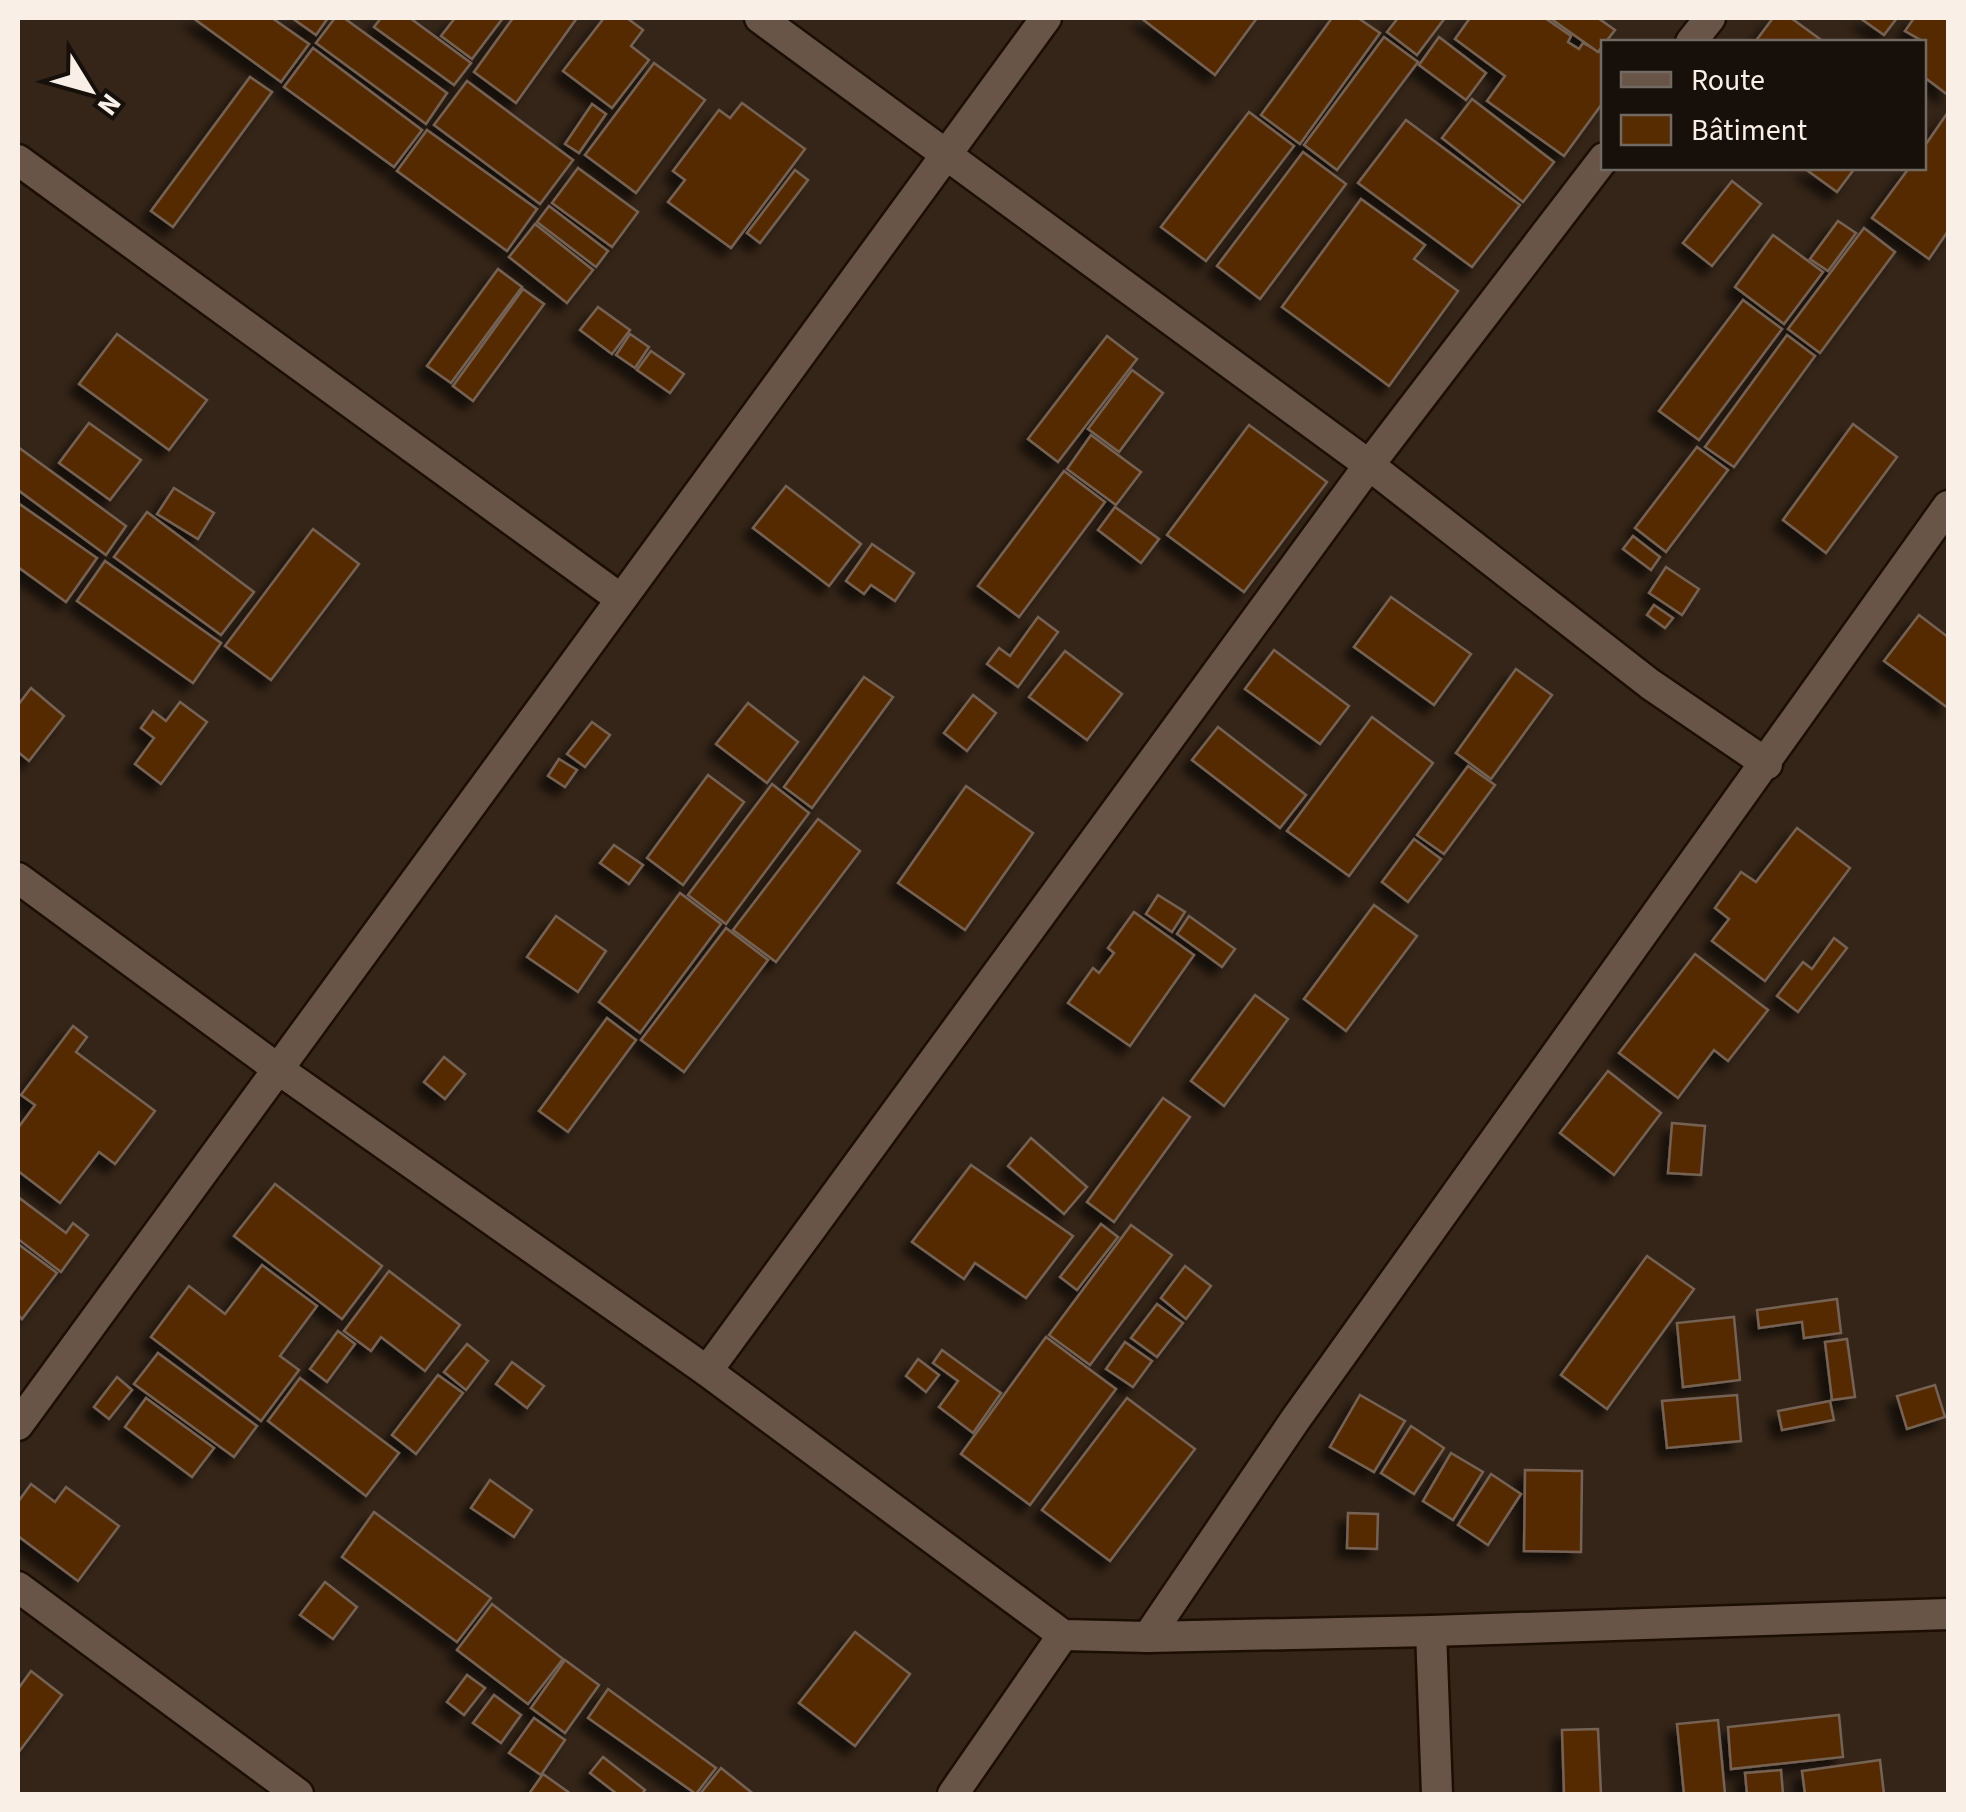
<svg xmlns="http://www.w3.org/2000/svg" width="1966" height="1812" viewBox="0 0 1966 1812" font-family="'Source Sans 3',sans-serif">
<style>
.building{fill:#572c01;stroke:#756254;stroke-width:2.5;filter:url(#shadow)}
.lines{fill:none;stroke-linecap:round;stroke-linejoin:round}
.minor-casing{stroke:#1c0e03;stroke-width:35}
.minor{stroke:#685547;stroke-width:30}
</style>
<defs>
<filter id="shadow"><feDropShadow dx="-9" dy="9" stdDeviation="5" flood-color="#0009"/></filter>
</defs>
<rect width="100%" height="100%" fill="#352518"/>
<g class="building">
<polygon points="193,18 272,18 309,44 281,82"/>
<polygon points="292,18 328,18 316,35"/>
<polygon points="335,18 344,18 447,93 426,124 316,43"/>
<polygon points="381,18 410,18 471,63 454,85 374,27"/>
<polygon points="455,18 503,18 472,59 441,36"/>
<polygon points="513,18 577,18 516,103 474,72"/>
<polygon points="604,18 627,18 643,30 631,46 649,60 612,108 563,71"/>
<polygon points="1141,18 1257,18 1215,75"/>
<polygon points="1332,18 1358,18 1380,33 1300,144 1261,115"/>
<polygon points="1398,18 1445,18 1417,55 1387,32"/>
<polygon points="1470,18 1545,18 1571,36 1568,42 1579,49 1583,43 1604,54 1604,101 1564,156 1487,101 1505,76 1455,39"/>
<polygon points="1550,18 1598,18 1615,30 1598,52"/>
<polygon points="1773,18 1791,18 1824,42 1755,42"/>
<polygon points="1860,18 1897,18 1884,35"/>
<polygon points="1914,18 1948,18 1948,95 1924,77 1924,42 1905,31"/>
<polygon points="1384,37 1418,62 1337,170 1304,145"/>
<polygon points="1439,37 1486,73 1466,100 1419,65"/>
<polygon points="313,48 422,130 394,167 284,87"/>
<polygon points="654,63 705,100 636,193 585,155"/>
<polygon points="250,77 272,92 173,227 151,211"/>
<polygon points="467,81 573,160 540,204 434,125"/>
<polygon points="1472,99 1554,162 1523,202 1442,138"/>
<polygon points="742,103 805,149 731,248 668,202 685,180 673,171 719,110 730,118"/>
<polygon points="592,104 606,114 579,153 565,144"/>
<polygon points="1249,112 1294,146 1206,261 1161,227"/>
<polygon points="1948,112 1948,231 1929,259 1872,218 1909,168 1924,168 1924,147"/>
<polygon points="1406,120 1520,205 1472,267 1358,183"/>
<polygon points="427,130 537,209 507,251 397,171"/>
<polygon points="1303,152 1346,184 1260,299 1217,266"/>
<polygon points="578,168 638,212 612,247 552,203"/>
<polygon points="1804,168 1855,168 1837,192"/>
<polygon points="795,170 808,180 760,243 747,233"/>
<polygon points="1732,181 1761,204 1712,266 1683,243"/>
<polygon points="1361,199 1425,245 1414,259 1458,291 1389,386 1282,307"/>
<polygon points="549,206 608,251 596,267 537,222"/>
<polygon points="1838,221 1856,233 1828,271 1810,259"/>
<polygon points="535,224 593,270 567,303 509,257"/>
<polygon points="1864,228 1895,252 1820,353 1788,329"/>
<polygon points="1773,235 1823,272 1784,324 1735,287"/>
<polygon points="498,269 522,287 451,383 427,366"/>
<polygon points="523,289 544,304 473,401 453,386"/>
<polygon points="1743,300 1782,329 1699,440 1659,411"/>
<polygon points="598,307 630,330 612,354 580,330"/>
<polygon points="117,334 207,400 169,450 79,384"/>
<polygon points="630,334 649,347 635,368 616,355"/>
<polygon points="1787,335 1815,356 1734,467 1705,447"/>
<polygon points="1107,336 1137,359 1058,462 1028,439"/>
<polygon points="651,351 684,374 670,393 637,370"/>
<polygon points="1132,370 1163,393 1119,452 1088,429"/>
<polygon points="89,423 141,460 110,500 59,463"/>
<polygon points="1853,424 1897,457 1826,553 1783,520"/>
<polygon points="1249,425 1327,482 1244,592 1167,535"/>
<polygon points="1091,435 1141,472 1116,505 1067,469"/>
<polygon points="18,447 126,526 106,555 18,490"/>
<polygon points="1697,447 1728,470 1666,552 1635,528"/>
<polygon points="1064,471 1105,502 1019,617 978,586"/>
<polygon points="786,486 861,544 829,586 753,528"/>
<polygon points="174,488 214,513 198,539 157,514"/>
<polygon points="18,503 97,558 66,602 18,567"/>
<polygon points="1115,507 1159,539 1141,563 1098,530"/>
<polygon points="147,512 254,592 221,635 114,557"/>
<polygon points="313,529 359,564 271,680 225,646"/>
<polygon points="1633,536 1660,557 1651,570 1623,549"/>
<polygon points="872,544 914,573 895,601 871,585 864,594 846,581"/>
<polygon points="105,561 221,643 193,683 77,601"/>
<polygon points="1666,567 1699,589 1682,615 1649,593"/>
<polygon points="1391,597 1471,654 1434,705 1354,647"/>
<polygon points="1654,605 1673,618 1665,628 1647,615"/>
<polygon points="1919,615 1948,637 1948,708 1884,661"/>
<polygon points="1038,617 1058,632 1018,687 987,664 999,648 1010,656"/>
<polygon points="1274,650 1349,706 1320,744 1245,689"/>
<polygon points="1065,651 1122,694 1087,740 1029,697"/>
<polygon points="1516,669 1552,695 1491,779 1456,753"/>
<polygon points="864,677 893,697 812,808 784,787"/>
<polygon points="31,688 64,716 29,761 18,752 18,705"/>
<polygon points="973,695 996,713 967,751 944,733"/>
<polygon points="180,702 207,722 161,784 135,764 154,738 141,728 153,711 166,721"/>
<polygon points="748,703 798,742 767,783 716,744"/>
<polygon points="1372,717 1433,763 1349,876 1287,831"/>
<polygon points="592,722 610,735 585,767 567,754"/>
<polygon points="1218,727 1306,795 1280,828 1192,760"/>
<polygon points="559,759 577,770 565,787 548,776"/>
<polygon points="1468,766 1495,785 1444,854 1417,835"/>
<polygon points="708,775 744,802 683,885 647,858"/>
<polygon points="772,784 809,813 726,924 688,895"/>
<polygon points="966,786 1033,833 965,930 898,883"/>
<polygon points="818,819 860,851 776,962 733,930"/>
<polygon points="1797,828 1850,868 1765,981 1712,941 1729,919 1715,908 1741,872 1756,882"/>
<polygon points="1414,839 1441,859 1408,902 1382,882"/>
<polygon points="614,845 643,865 629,884 600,863"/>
<polygon points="680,893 721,924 640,1033 599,1002"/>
<polygon points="1158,895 1185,912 1172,932 1146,914"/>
<polygon points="1374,905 1417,936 1346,1031 1304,999"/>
<polygon points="1134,912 1194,955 1130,1046 1068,1003 1093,968 1099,973 1114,953 1108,948"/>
<polygon points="556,916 606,951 578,992 527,957"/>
<polygon points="1189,916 1235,949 1222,967 1177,934"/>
<polygon points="726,928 768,960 684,1072 641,1040"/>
<polygon points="1834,938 1847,948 1798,1012 1777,996 1803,962 1812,969"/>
<polygon points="1695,954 1768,1010 1728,1061 1714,1050 1678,1098 1619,1053"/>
<polygon points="1255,995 1288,1019 1224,1106 1191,1081"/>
<polygon points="607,1018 636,1040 568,1132 539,1111"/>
<polygon points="73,1026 87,1037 76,1052 155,1111 115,1164 99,1152 60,1203 18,1171 18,1128 35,1105 21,1095"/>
<polygon points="444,1057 465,1074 445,1099 424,1082"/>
<polygon points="1608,1071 1661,1113 1614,1175 1560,1133"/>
<polygon points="1163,1098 1190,1117 1114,1222 1087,1202"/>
<polygon points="1672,1123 1705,1126 1701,1175 1668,1173"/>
<polygon points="1031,1138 1087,1187 1064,1214 1008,1166"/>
<polygon points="971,1165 1073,1236 1026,1298 975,1263 964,1279 912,1242"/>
<polygon points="275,1184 382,1266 342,1319 234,1236"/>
<polygon points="18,1197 66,1233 73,1223 88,1235 61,1272 18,1239"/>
<polygon points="1101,1224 1118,1237 1077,1290 1060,1277"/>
<polygon points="1131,1225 1172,1255 1090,1365 1049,1335"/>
<polygon points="18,1244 57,1273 22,1319 18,1315"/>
<polygon points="1647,1256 1694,1289 1607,1409 1561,1375"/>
<polygon points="262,1265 317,1306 280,1356 299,1370 261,1421 151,1337 189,1286 225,1314"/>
<polygon points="1185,1266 1211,1286 1186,1319 1161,1298"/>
<polygon points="389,1271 460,1325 425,1371 381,1337 371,1351 344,1331"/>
<polygon points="1837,1299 1841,1333 1804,1338 1802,1322 1759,1328 1757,1310"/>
<polygon points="1157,1304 1183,1323 1157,1357 1131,1338"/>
<polygon points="1734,1317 1740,1380 1683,1387 1677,1323"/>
<polygon points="338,1331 355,1344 327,1382 310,1369"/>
<polygon points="1046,1337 1116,1389 1030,1505 961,1454"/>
<polygon points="1847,1339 1855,1397 1832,1400 1825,1342"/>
<polygon points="1125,1342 1152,1361 1133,1387 1106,1369"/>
<polygon points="467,1344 488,1361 466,1390 444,1372"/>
<polygon points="942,1350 1001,1393 973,1433 939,1407 958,1381 933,1363"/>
<polygon points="158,1353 257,1426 234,1457 134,1384"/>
<polygon points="918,1359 939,1375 926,1392 906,1376"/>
<polygon points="512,1362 544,1386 527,1408 496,1384"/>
<polygon points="438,1375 463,1393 416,1454 392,1435"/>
<polygon points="117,1377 132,1390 109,1419 94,1407"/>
<polygon points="300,1378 399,1453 366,1496 268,1421"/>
<polygon points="1935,1385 1945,1417 1907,1429 1897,1396"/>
<polygon points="1360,1395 1405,1421 1374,1472 1330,1447"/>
<polygon points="1737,1395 1741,1441 1667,1448 1662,1401"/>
<polygon points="146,1398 214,1448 192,1477 125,1427"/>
<polygon points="1127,1398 1195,1449 1110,1561 1042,1510"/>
<polygon points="1830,1401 1834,1420 1782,1430 1778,1411"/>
<polygon points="1411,1426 1444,1448 1414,1494 1381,1473"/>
<polygon points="1451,1453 1483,1472 1453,1520 1423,1501"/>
<polygon points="1525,1470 1582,1471 1581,1552 1524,1551"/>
<polygon points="1491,1474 1521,1494 1488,1545 1458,1525"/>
<polygon points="490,1480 532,1510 514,1537 471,1508"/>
<polygon points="31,1484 55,1502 66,1487 119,1526 78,1581 18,1536 18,1502"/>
<polygon points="374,1512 491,1598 457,1642 342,1557"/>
<polygon points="1348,1513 1378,1514 1377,1549 1347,1548"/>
<polygon points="325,1582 357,1607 333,1639 300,1615"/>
<polygon points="492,1604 563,1659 528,1704 457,1650"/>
<polygon points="855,1632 910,1674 855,1746 799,1703"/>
<polygon points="565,1660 599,1685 565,1733 531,1708"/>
<polygon points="31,1671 62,1695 18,1753 18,1689"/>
<polygon points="467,1675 485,1688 464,1715 447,1702"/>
<polygon points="608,1689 716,1768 696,1794 588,1718"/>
<polygon points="494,1695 521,1715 501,1743 473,1723"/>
<polygon points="1839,1715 1843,1757 1731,1769 1728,1727"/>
<polygon points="534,1718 565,1740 541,1775 509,1753"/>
<polygon points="1718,1720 1725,1794 1684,1794 1677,1724"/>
<polygon points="1598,1729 1601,1794 1564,1794 1562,1730"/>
<polygon points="603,1757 645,1790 642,1794 617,1794 590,1773"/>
<polygon points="1880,1760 1884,1794 1805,1794 1802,1771"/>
<polygon points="721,1768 751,1792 748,1794 700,1794"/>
<polygon points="1781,1770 1783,1794 1747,1794 1745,1773"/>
<polygon points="543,1774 571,1794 529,1794"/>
</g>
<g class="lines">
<g class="minor-casing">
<g id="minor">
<polyline points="760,18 1369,465 1650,684 1767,764"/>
<polyline points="1691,42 1710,18"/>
<polyline points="18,160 618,597"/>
<polyline points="18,878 278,1069 707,1371 1063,1635 1148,1637 1431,1631 1948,1614"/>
<polyline points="707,1371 1369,465 1604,158"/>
<polyline points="18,1425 1046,18"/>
<polyline points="18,1587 298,1794"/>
<polyline points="1431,1631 1437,1794"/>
<polyline points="1148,1637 1295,1420 1948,506"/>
<polyline points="953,1794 1063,1635"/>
</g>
</g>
<use href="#minor" class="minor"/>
</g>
<rect width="1966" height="1812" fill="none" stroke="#faefe7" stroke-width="40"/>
<rect x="1601" y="40" width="325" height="130" fill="#17100a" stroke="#726962" stroke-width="2.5"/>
<rect x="1621" y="72" width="50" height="15" fill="#685547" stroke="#726962" stroke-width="2.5"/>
<text x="1691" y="90" font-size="30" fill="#faefe7">Route</text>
<rect x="1621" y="115" width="50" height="30" fill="#572c01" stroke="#726962" stroke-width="2.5"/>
<text x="1691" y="140" font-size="30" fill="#faefe7">Bâtiment</text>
<g transform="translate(90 90) rotate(127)" stroke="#17100a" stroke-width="8" paint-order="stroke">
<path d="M0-8L18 38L0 25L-18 38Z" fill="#faefe7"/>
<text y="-15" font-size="28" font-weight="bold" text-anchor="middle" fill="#faefe7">N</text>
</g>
</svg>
